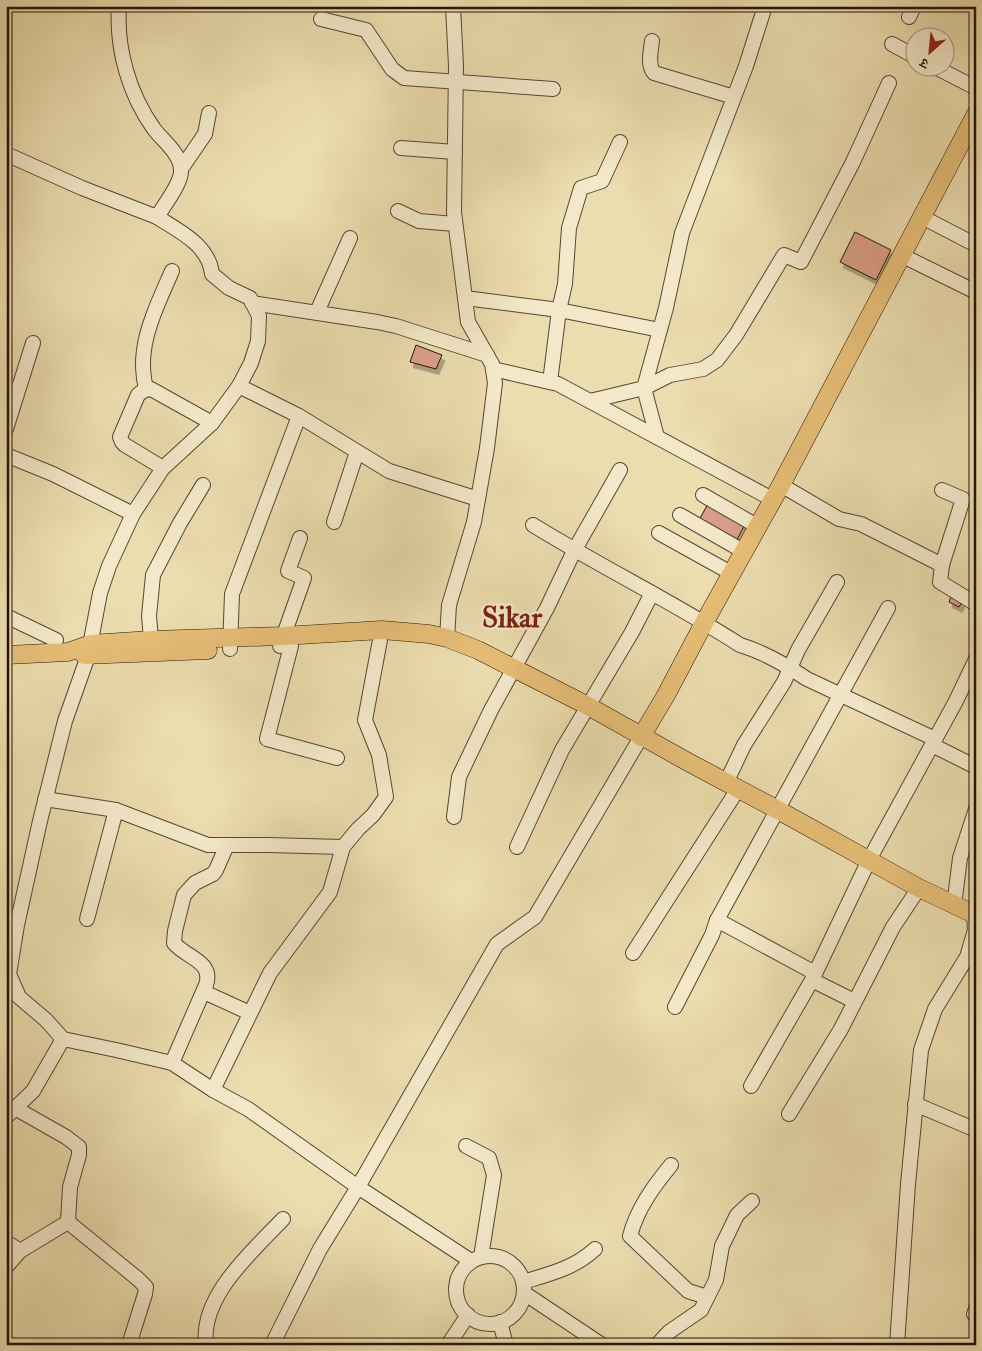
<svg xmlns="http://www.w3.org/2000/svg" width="982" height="1351" viewBox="0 0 982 1351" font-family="'IM FELL Double Pica','Noto Serif Devanagari',serif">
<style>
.building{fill:#da9e88;stroke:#24130a;filter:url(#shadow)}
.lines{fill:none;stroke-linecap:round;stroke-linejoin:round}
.minor-casing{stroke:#564633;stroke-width:16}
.major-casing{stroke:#24130a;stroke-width:19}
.minor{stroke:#f3e9ca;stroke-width:14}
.major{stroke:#e6be77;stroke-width:18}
.labels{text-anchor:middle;stroke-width:5;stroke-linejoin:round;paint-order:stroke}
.town-label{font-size:29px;font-weight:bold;fill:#7a1f14;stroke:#f3e9ca}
</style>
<defs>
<filter id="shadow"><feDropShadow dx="3" dy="5.5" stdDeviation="0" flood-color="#0004"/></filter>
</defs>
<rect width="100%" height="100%" fill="#ecddae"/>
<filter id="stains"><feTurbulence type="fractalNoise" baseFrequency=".004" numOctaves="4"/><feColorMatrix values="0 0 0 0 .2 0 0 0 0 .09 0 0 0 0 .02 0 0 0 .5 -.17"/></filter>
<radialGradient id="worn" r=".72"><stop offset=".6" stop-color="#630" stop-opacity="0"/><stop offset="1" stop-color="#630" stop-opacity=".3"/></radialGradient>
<g class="building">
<polygon points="855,232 891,250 876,280 840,262"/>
<polygon points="416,345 442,355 436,369 410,362"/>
<polygon points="710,500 747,521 735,543 698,522"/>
<polygon points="951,596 962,602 959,607 949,602"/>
</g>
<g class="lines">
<g class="minor-casing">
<g id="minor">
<polyline points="909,17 914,6"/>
<polyline points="321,19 366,30 392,69 404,78 553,89"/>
<path d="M652 41C651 51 647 65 654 73L734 97"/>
<polyline points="892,44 914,56"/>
<polyline points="937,68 976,88"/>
<polyline points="401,148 455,152"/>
<polyline points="6,154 82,188 157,217"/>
<polyline points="181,169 205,134 209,113"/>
<polyline points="398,211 419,221 455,224"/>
<polyline points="922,217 976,245"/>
<polyline points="901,255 976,292"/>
<polyline points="465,298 559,310 660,330"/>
<polyline points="252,303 377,322 396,326 487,355"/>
<polyline points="317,312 350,238"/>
<polyline points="493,369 558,384 772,499"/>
<polyline points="550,382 559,310 565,284 569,228 581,188 602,181 620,142"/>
<polyline points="239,386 299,416 389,471 478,499"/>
<path d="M146 389C143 376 142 363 144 350 147 325 162 294 172 271"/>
<polyline points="590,401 644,388 670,375 703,369 717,360 736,335 784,255 801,262 853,162 889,83"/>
<polyline points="6,429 33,343"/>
<polyline points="657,437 644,388 666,308 682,233 746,66 765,6"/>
<polyline points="6,455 53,474 133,514"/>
<path d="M163 468 125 445 122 442 120 437 138 395C142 391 145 389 151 389L212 423"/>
<polyline points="781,485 839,519 861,524 942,565 940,582 976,604"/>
<polyline points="703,495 757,526"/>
<polyline points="680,515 743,551"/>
<polyline points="334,522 357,452"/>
<path d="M533 525C601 567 673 602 740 645 764 652 786 665 807 679L935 739"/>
<polyline points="659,533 731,573"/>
<polyline points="942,565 963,499 942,490"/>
<polyline points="6,616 56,640"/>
<polyline points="447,638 449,605 474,522 487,448 495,383 492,364 468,322 454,212 456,66 453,6"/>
<polyline points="280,646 304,578 288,571 300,538"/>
<polyline points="291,646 267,739 337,758"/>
<polyline points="230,649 232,594 299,416"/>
<polyline points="152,650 149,616 153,575 180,523 203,485"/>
<polyline points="932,745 976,767"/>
<polyline points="726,783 744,745 784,682 798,650 837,582"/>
<polyline points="45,799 116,810 208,845 268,845 343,847"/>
<polyline points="454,817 459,777 491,710 547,608 574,551 620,470"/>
<polyline points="517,847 562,750 632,632 652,593"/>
<polyline points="954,906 960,858 976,809"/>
<polyline points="87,919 116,810"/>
<polyline points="717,920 815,973"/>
<polyline points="633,953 738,789"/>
<polyline points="812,980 854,1001"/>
<polyline points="204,992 250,1013"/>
<polyline points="675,1007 712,935 717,920 888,608"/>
<path d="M63 1039 46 1020 19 997 9 974 17 925 40 821 65 721 88 656 100 593 109 566 133 514 163 468 212 423 239 386 251 363 258 341 259 316 250 298 229 288 212 274C209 245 179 231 157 217 164 205 182 183 181 170 181 154 163 141 154 129 129 94 116 49 119 6"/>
<path d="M172 1063 206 985C214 961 186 958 174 943L175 931 184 895 195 883 213 874 216 870 227 845"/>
<polyline points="751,1086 812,980 869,860 956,701 976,659"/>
<polyline points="213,1090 270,973 330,892 343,847 358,829 373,815 386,797 379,755 365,720 380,640"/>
<polyline points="915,1104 976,1130"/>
<polyline points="15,1108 66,1137 79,1147 79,1155 70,1187 68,1222"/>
<polyline points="789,1114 841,1029 893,927 919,888"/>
<polyline points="6,1117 33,1091 63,1039 116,1050 172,1063 213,1090 248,1109 358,1187 471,1261"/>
<polyline points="466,1146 489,1158 494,1175 481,1257"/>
<path d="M671 1165C653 1187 637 1209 630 1236L688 1291 707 1297"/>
<polyline points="6,1242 20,1251 6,1267"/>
<polyline points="20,1251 68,1222 138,1279 146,1287 145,1294 129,1345"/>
<circle cx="490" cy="1290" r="34"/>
<path d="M523 1282C549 1274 575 1268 595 1249"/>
<polyline points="524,1293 602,1345"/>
<polyline points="974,1314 976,1309"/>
<polyline points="500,1322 506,1345"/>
<path d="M206 1345C200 1296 252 1252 283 1219"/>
<polyline points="272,1345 320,1249 358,1187 497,944 535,917 641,737"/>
<polyline points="448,1345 468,1315"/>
<polyline points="657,1345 669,1332 701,1310 716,1280 722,1246 737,1215 752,1201"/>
<polyline points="897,1345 908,1184 921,1050 935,1009 967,957 975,930 974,914"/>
</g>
</g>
<g class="major-casing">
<g id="major">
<polyline points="6,655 68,652 91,644 151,640 283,636 382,630 429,634 447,638 478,650 588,706 688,762 778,810 919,888 976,915"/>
<polyline points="84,655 208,650"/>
<polyline points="641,737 666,695 704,623 781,485 976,114"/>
</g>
</g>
<use href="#minor" class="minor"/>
<use href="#major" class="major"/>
</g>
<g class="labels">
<g class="town-label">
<text x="512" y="627">Sikar</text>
</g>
</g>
<rect width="982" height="1351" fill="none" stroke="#ecddae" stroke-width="25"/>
<rect x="8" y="8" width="967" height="1336" fill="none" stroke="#24130a" stroke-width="2.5"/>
<rect x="12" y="12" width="957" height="1326" fill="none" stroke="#24130a"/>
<g transform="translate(930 52) rotate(207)"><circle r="24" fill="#f3e9ca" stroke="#a0937d"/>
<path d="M0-4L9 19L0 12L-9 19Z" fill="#8f2418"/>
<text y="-8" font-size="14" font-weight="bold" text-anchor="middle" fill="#24130a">उ</text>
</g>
<rect width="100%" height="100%" filter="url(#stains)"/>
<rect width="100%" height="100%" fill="url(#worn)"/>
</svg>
